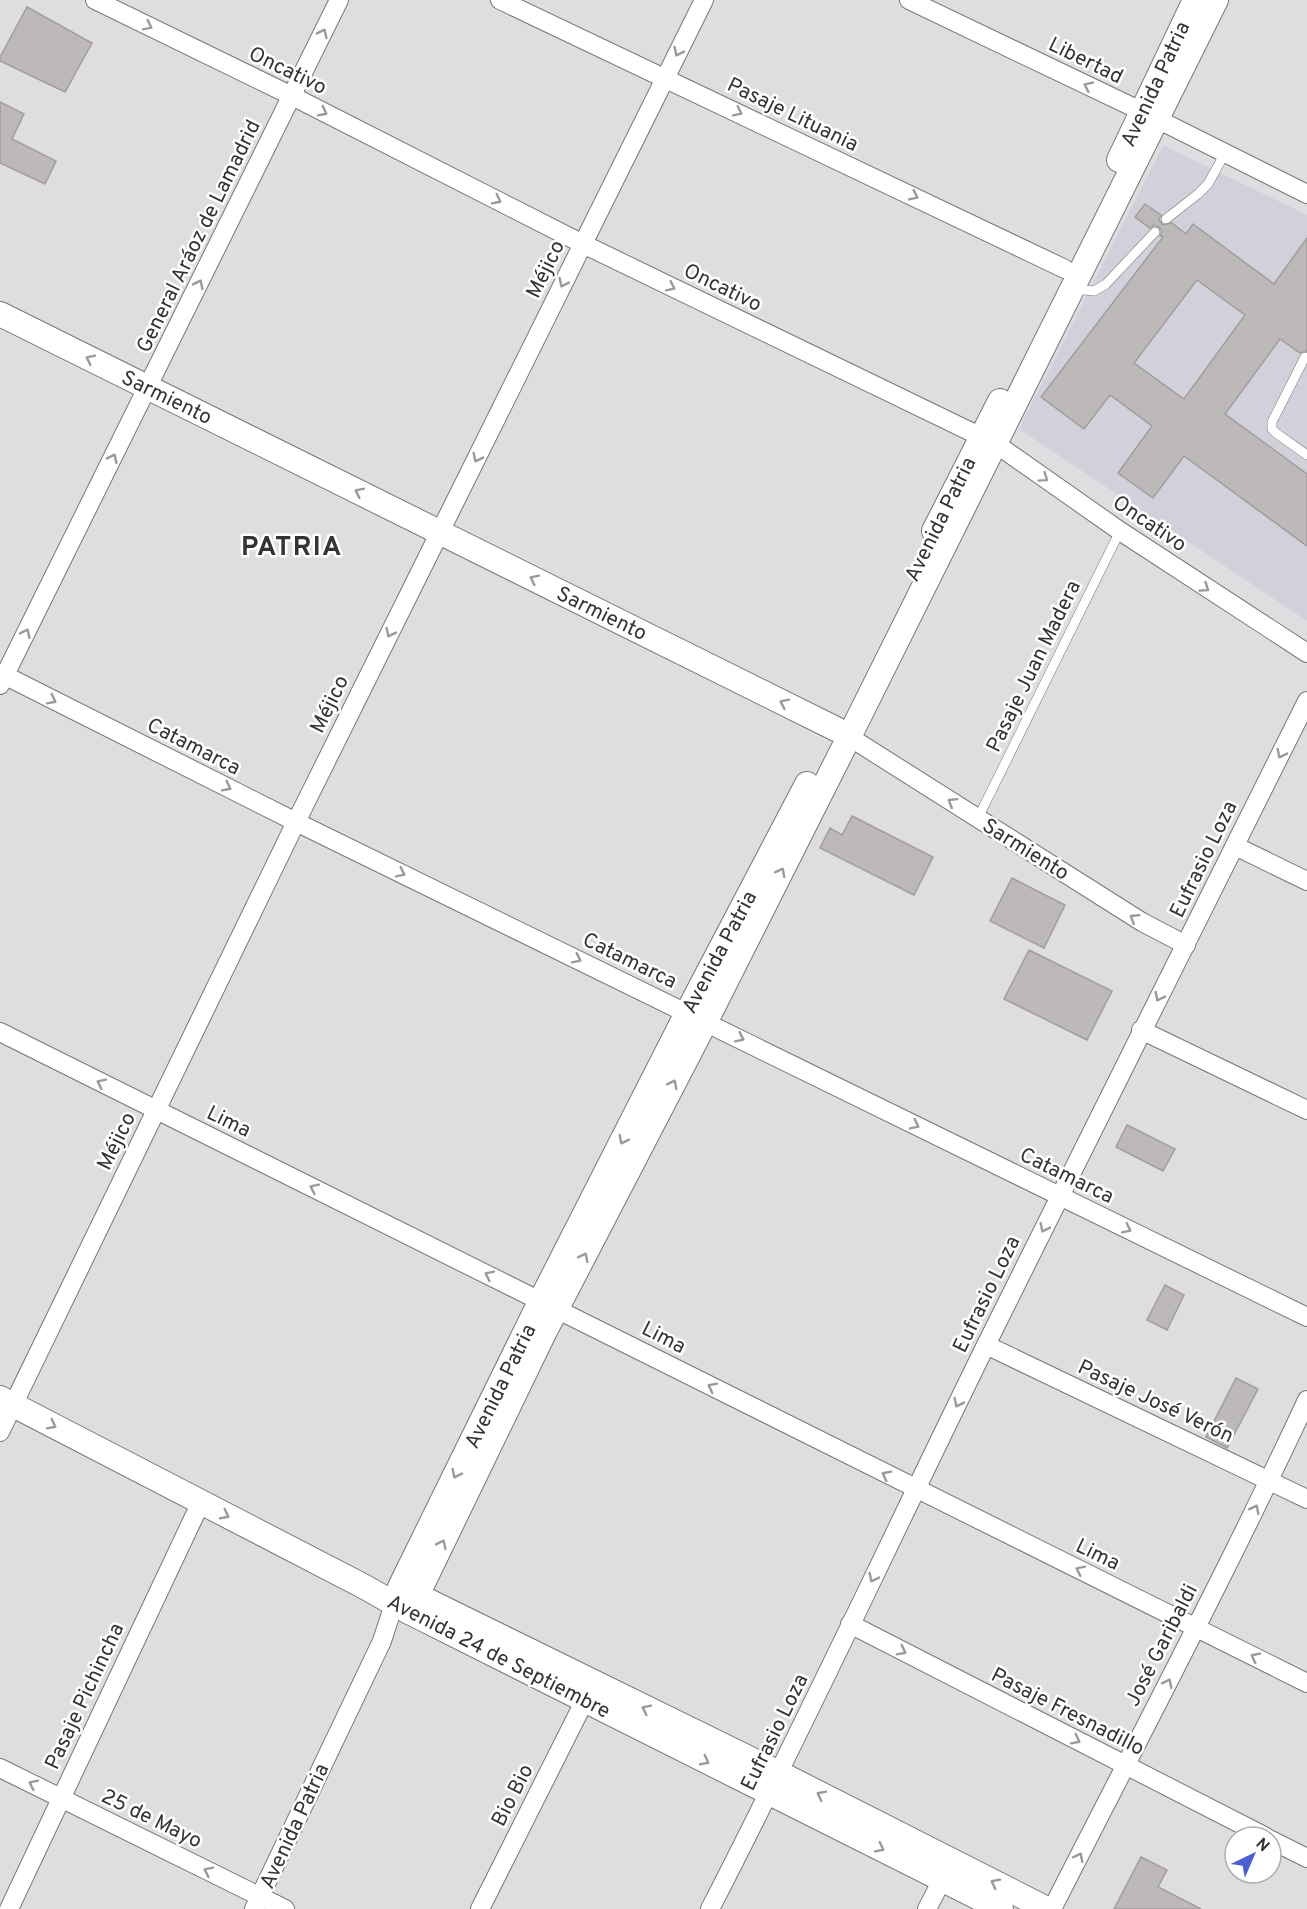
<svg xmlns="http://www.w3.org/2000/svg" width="1307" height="1909" viewBox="0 0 1307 1909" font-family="Overpass,sans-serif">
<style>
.built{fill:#d1d1dc}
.building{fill:#bcb9b8;stroke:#a19d9d;stroke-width:1.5;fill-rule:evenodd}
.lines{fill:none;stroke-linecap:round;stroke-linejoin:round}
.lane-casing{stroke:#767779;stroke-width:10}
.street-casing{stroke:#767779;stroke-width:20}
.secondary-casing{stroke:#767779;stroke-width:26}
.lane{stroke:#fff;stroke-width:9}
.street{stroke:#fff;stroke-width:18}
.secondary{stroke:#fff;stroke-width:24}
.oneway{stroke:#9a9a9a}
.labels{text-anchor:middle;stroke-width:5;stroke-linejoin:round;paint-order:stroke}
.street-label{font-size:21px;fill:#343435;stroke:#fff}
.district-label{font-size:27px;font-weight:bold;letter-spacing:1.5px;fill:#343435;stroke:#fff}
</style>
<rect width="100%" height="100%" fill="#dedee1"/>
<polygon class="built" points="1163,145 1307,215 1307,621 1019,429"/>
<g class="building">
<polygon points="27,7 92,43 65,92 0,61 0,57"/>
<polygon points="0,102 24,114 12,139 56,161 45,184 0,163"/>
<path d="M1145 204 1161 215 1159 220 1163 225 1172 223 1186 234 1193 224 1274 284 1307 238V351L1300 353 1280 339 1225 414 1307 474V546L1184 456 1153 498 1118 473 1152 426 1110 395 1084 429 1041 397 1163 237 1160 236 1162 231 1159 227 1154 225 1150 228 1135 217ZM1197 280 1245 315 1184 399 1134 363Z"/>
<polygon points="852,816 933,857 914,895 820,848 830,828 842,835"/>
<polygon points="1012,878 1065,905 1044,948 990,921"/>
<polygon points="1029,950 1112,991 1087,1040 1004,999"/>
<polygon points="1127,1125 1175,1149 1163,1171 1116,1147"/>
<polygon points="1165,1285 1184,1295 1167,1330 1147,1320"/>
<polygon points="1236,1378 1258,1389 1227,1448 1206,1437"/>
<polygon points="1141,1857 1167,1870 1158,1887 1201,1909 1114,1909"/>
</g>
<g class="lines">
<g class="lane-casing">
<g id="lane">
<polyline points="1166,219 1198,194 1208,184 1225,153"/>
<polyline points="1073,289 1094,291 1106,284 1155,232"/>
<polyline points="1305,357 1272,422 1272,429 1276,433 1307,455"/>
<polyline points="978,818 1120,531"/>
</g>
</g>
<g class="street-casing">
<g id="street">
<polyline points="95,0 292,96 583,244 996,444 1120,531 1307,653"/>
<polyline points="500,0 1065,269"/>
<polyline points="909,0 1141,111 1307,194"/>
<polyline points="0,673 296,822 1307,1317"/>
<polyline points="0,685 339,0"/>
<polyline points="840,731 1142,922 1186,945"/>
<polyline points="1235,846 1307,881"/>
<polyline points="1141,1030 1307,1110"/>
<polyline points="0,1032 1307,1683"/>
<polyline points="986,1345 1307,1499"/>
<polyline points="0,1432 296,822 704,0"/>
<polyline points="850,1624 1266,1837"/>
<polyline points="0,1768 285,1909"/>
<polyline points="1271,1840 1307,1858"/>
<polyline points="9,1909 201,1502"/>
<polyline points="254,1909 382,1641 394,1604"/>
<polyline points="480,1909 585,1700"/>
<path d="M710 1909C806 1723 894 1532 987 1343 1092 1129 1201 915 1307 701"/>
<polyline points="927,1909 942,1880"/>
<path d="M1052 1909C1138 1740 1227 1572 1307 1400"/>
</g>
</g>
<g class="secondary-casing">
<g id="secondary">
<polyline points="1119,160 1195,0"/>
<polyline points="0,314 836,729"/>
<polyline points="934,531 1000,401"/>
<polyline points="0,1398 363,1586 409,1612 1001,1909"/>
<polyline points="402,1588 779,1773 1047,1909"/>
<polyline points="394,1604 400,1587 541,1300 687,1013 807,784"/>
<polyline points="409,1612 543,1335 706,1021 849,737 1216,0"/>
</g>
</g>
<use href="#lane" class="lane"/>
<use href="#street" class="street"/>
<use href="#secondary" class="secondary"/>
</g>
<defs><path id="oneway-chevron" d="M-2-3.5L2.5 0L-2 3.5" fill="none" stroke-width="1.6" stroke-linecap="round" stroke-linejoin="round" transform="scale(1.5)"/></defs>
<g class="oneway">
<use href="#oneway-chevron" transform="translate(148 26) rotate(26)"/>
<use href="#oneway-chevron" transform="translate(323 33) rotate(-64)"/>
<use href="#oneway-chevron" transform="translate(678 52) rotate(116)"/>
<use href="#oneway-chevron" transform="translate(1088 86) rotate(-154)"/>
<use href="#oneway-chevron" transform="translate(323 112) rotate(27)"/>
<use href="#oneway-chevron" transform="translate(738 112) rotate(26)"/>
<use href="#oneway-chevron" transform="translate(914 196) rotate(26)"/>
<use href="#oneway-chevron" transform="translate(497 200) rotate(27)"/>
<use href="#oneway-chevron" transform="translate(563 283) rotate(116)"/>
<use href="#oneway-chevron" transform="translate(199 284) rotate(-64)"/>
<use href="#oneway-chevron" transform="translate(671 287) rotate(26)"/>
<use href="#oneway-chevron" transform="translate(90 359) rotate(-154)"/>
<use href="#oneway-chevron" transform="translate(113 458) rotate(-64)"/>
<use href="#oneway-chevron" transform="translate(477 458) rotate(116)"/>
<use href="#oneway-chevron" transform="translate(1044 478) rotate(35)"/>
<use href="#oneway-chevron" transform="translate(359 492) rotate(-154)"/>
<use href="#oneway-chevron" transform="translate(534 579) rotate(-154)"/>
<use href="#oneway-chevron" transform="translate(1205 588) rotate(34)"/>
<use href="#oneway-chevron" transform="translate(26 633) rotate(-64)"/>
<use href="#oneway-chevron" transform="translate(390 633) rotate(116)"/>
<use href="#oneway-chevron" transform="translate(52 700) rotate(27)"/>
<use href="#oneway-chevron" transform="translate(784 703) rotate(-154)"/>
<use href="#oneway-chevron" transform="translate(1281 754) rotate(116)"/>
<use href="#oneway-chevron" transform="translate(227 787) rotate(27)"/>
<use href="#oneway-chevron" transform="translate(952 802) rotate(-148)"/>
<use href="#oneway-chevron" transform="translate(781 872) rotate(-63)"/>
<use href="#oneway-chevron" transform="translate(401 873) rotate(26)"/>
<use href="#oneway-chevron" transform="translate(1134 918) rotate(-148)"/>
<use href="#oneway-chevron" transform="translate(577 959) rotate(26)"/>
<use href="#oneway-chevron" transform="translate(1159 997) rotate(117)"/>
<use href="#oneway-chevron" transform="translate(740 1038) rotate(26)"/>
<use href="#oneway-chevron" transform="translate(101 1083) rotate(-154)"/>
<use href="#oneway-chevron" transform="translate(673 1084) rotate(-63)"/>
<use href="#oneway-chevron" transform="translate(915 1125) rotate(26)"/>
<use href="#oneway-chevron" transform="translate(623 1140) rotate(117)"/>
<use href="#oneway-chevron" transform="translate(314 1188) rotate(-154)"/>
<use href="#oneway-chevron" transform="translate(1044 1228) rotate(116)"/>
<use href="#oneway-chevron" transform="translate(1127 1229) rotate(26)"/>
<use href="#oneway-chevron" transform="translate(584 1257) rotate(-63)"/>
<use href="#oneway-chevron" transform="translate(489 1275) rotate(-154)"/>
<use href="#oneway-chevron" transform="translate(712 1387) rotate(-153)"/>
<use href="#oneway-chevron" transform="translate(958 1403) rotate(116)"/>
<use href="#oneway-chevron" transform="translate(52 1425) rotate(27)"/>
<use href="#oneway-chevron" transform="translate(456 1474) rotate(116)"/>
<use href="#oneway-chevron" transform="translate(886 1475) rotate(-153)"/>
<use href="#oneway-chevron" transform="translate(1255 1509) rotate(-63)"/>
<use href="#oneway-chevron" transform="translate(225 1515) rotate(27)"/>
<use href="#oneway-chevron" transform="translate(442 1544) rotate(-64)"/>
<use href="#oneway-chevron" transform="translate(1080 1570) rotate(-154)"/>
<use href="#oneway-chevron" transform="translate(873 1578) rotate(116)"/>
<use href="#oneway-chevron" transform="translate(902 1651) rotate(27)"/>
<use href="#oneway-chevron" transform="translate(1255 1657) rotate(-153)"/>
<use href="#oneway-chevron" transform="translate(1168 1683) rotate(-63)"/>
<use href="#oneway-chevron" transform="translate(646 1709) rotate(-154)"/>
<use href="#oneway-chevron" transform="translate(1076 1740) rotate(27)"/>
<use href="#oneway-chevron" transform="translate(705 1761) rotate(27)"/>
<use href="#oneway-chevron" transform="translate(33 1784) rotate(-154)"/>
<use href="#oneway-chevron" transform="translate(821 1795) rotate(-153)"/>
<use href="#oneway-chevron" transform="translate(880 1848) rotate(27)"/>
<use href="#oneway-chevron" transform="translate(1079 1857) rotate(-63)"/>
<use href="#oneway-chevron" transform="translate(208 1871) rotate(-154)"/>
<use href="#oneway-chevron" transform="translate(995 1883) rotate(-153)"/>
</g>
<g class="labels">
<g class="street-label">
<text transform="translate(1086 60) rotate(26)" y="7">Libertad</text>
<text transform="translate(288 70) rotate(26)" y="7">Oncativo</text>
<text transform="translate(1155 84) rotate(-65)" y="7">Avenida Patria</text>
<text transform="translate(793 114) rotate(26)" y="7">Pasaje Lituania</text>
<text transform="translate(198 236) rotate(-64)" y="7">General Aráoz de Lamadrid</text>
<text transform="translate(545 269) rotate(-64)" y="7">Méjico</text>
<text transform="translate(723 287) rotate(26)" y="7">Oncativo</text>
<text transform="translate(167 397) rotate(26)" y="7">Sarmiento</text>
<text transform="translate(940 519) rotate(-64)" y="7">Avenida Patria</text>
<text transform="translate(1150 523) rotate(34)" y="7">Oncativo</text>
<text transform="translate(602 613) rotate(26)" y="7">Sarmiento</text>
<text transform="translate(1033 666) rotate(-64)" y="7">Pasaje Juan Madera</text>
<text transform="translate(329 704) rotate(-64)" y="7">Méjico</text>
<text transform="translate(194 746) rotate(27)" y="7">Catamarca</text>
<text transform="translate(1026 849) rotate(32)" y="7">Sarmiento</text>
<text transform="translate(1203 859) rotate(-64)" y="7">Eufrasio Loza</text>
<text transform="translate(719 952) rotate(-62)" y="7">Avenida Patria</text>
<text transform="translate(630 960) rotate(26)" y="7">Catamarca</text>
<text transform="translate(229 1121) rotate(26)" y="7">Lima</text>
<text transform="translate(116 1141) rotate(-64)" y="7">Méjico</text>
<text transform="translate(1067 1175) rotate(26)" y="7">Catamarca</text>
<text transform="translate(986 1294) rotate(-64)" y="7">Eufrasio Loza</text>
<text transform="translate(664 1337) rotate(27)" y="7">Lima</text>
<text transform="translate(500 1386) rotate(-64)" y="7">Avenida Patria</text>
<text transform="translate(1156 1401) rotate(25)" y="7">Pasaje José Verón</text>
<text transform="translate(1098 1554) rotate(26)" y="7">Lima</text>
<text transform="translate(1161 1645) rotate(-63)" y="7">José Garibaldi</text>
<text transform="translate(499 1656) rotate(27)" y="7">Avenida 24 de Septiembre</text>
<text transform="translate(84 1696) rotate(-65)" y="7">Pasaje Pichincha</text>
<text transform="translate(1068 1711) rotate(27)" y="7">Pasaje Fresnadillo</text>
<text transform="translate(774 1732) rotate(-64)" y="7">Eufrasio Loza</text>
<text transform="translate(512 1795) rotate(-63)" y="7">Bio Bio</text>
<text transform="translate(152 1818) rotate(26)" y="7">25 de Mayo</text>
<text transform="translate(294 1826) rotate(-65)" y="7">Avenida Patria</text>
</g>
<g class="district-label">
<text x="292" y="555">PATRIA</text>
</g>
</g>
<g transform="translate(1253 1855) rotate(44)"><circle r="28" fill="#ffffff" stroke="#aeaeae" stroke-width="1.5"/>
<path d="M0-4.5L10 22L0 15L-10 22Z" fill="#4d5dd3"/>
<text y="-9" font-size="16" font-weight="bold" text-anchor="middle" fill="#343435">N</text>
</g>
</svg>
